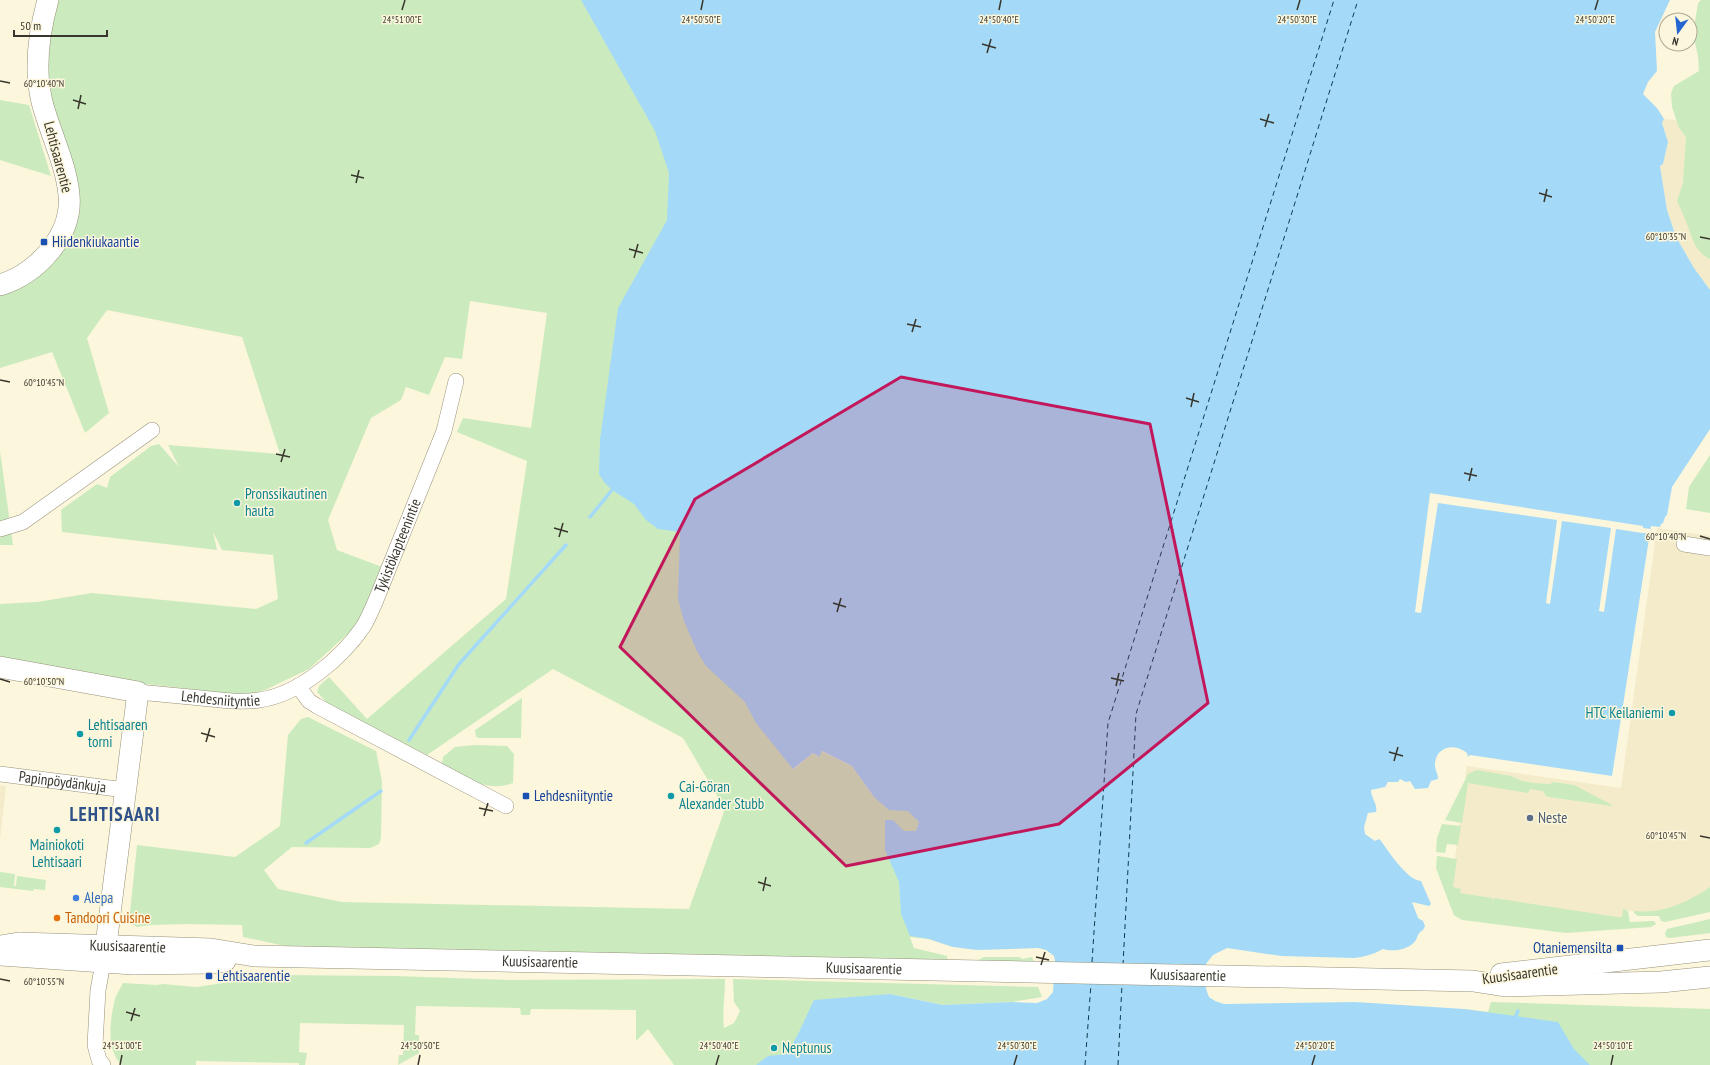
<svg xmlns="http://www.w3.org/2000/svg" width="1710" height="1065" viewBox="0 0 1710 1065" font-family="'PT Sans Narrow',sans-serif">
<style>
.built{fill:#f3ebca}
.green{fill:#cbebbe}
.water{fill:#a4daf8}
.pier{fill:#fcf6dc}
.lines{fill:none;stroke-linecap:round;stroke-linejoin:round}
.stream{stroke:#a4daf8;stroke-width:3.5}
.ferry{stroke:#0e3b50;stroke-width:1;stroke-dasharray:5 4;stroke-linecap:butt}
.street-casing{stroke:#969179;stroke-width:16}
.secondary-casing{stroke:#969179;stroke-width:22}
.street{stroke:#fff;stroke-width:15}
.secondary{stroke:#fff;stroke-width:21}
.marked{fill:#c2185b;fill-opacity:0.2;stroke:#c2185b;stroke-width:3;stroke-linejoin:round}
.ticks{fill:none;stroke:#38362c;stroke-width:1.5}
.transit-dot{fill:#1a4fb4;stroke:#fcf6dc;stroke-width:1.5}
.culture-dot{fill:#0f9aa8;stroke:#fcf6dc;stroke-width:1.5}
.service-dot{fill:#5c6f8a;stroke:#fcf6dc;stroke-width:1.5}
.shop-dot{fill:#3f7fe0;stroke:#fcf6dc;stroke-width:1.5}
.food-dot{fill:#e8710a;stroke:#fcf6dc;stroke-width:1.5}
.labels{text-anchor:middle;stroke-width:3;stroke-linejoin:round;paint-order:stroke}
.street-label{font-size:15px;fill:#38362c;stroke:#fcf6dc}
.transit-label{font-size:15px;fill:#164399;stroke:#fcf6dc;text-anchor:start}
.culture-label{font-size:15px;fill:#0d838f;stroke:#fcf6dc;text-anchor:start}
.service-label{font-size:15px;fill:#4e5e75;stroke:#fcf6dc;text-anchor:start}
.shop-label{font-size:15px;fill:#366cbe;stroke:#fcf6dc;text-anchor:start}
.food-label{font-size:15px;fill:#c56008;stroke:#fcf6dc;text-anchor:start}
.district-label{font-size:19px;font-weight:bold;letter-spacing:1px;fill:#2f5189;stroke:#fcf6dc}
.ticks-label{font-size:10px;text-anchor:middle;fill:#38362c;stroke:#fcf6dc;stroke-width:3;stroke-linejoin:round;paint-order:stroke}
</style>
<rect width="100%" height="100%" fill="#fcf6dc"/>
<g class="built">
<polygon points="1664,119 1710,123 1710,290 1694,268 1676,237 1667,210 1660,166 1663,164 1668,142 1662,123"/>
<polygon points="1657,528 1710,536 1710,887 1696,897 1680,905 1661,910 1639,912 1624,910 1622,922 1450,896 1467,766 1621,788"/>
<polygon points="0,785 6,786 0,840"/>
</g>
<g class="green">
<polygon points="57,0 621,0 668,125 703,526 794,769 813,753 818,757 821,751 852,766 874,797 908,810 919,822 958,943 953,947 929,939 910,937 914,948 947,956 948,963 290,947 243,937 242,925 186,924 151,925 137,927 129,922 137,845 235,857 280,826 288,735 301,719 308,717 376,751 382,781 381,838 379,844 370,848 292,847 264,870 278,889 342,902 689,909 725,809 683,738 553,669 427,755 328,704 317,692 319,686 329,677 367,719 506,599 527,461 457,432 463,418 531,428 547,313 470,301 462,359 445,357 429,395 406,387 401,400 371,418 328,520 337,550 382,567 371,598 353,629 309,669 265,690 242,695 129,682 0,661 0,604 37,602 92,593 256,609 278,599 273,555 222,550 213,532 217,550 62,532 61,510 97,484 107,488 110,477 151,446 159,444 179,467 168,445 280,454 242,337 107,310 87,338 109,413 85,433 52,352 0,368 0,290 65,242 51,99 47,79 47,48"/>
<path d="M1701 0H1710V259C1693 251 1692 235 1685 219 1683 213 1680 208 1677 201L1683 183 1686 137 1679 128 1672 107 1671 93 1674 86 1699 71 1698 56 1693 34 1698 3Z"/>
<polygon points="0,100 29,105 51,176 0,160"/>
<polygon points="0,451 13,545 0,545"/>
<polygon points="1710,455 1710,513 1686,509 1689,487"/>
<polygon points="522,698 521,738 479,738 476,737 475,730"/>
<path d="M475 745 507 746 514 754 513 783C485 793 466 777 442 764L443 757 455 747Z"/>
<polygon points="1477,770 1511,776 1522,781 1534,783 1550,784 1553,782 1574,785 1612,805 1612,806 1549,797 1546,796 1543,791 1530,789 1528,793 1468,783 1462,823 1445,820 1468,774"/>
<polygon points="1442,824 1461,826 1458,845 1447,844 1445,853 1436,852 1437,838"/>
<polygon points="1437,856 1457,859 1453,887 1461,889 1460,893 1492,898 1493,901 1494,898 1617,917 1622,917 1623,909 1628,911 1630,922 1652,921 1654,921 1656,924 1651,927 1566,933 1462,920 1454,915 1448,900 1436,868"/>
<polygon points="0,872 15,874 14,886 16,886 17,876 46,880 45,890 34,889 33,891 0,887"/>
<path d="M1710 887V912L1665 922 1661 921 1659 916H1638L1634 913V911C1662 914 1687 903 1710 887Z"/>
<polygon points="1710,919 1710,933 1670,938 1666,937 1665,933 1667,929"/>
<polygon points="984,957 1020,957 1022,959 1032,957 1035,964 978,960"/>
<path d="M278 975 395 976 510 980 725 979C725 996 722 1012 724 1028L734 1023 740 1011 734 1002 733 979 1038 987 1042 997 1012 1002 943 1005 890 994 809 1065H674L648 1029 636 1041V1010L531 1009 530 1015H521L520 1008 416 1006 415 1035H419V1053L398 1065 399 1055H403L404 1025 300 1023 299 1052 307 1053 305 1065H299V1063L196 1061V1065H122C106 1051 110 1022 114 1003 115 996 120 989 123 983L156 985 163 984 196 987Z"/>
<polygon points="1491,1002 1710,1009 1710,1065 1381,1065 1464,1009 1505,1014 1488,1012"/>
</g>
<path class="water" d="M581 0H1670L1655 32 1657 71 1648 82 1643 94 1657 108 1664 119 1662 123 1668 142 1663 164 1660 166 1667 210 1676 237 1694 268 1710 290V429L1672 487 1667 515 1665 517 1663 523 1661 524 1660 527 1651 526 1612 776 1470 755 1468 757 1467 753C1455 743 1437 746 1435 763 1434 768 1438 773 1438 779L1431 781 1428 788 1415 789 1410 781 1406 782 1400 779 1398 782H1388L1385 787 1371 790C1371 798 1378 804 1376 812L1368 813 1364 827 1365 834 1375 841 1379 839 1381 841C1389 852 1407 880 1421 881L1431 904 1429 906 1412 902 1418 918 1423 921 1425 926 1423 930C1419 932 1418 935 1416 940 1409 950 1394 952 1383 949 1374 954 1364 957 1354 958L1281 956 1227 948 1213 955 1206 964V989L1209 997 1215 1001 1224 1004 1355 1002 1464 1009 1558 1022 1574 1049 1590 1065H756L768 1056 787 1054 799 1032 814 1000 890 994 943 1005 1012 1002 1037 1003 1047 999 1053 992 1055 961 1054 956 1046 950 1038 948 977 950 953 947 929 939 910 936 901 914 899 882 885 850V820H893L904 831H916L919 822 908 811 889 810 874 797 852 766 822 751 819 757 813 753 793 769 756 723 745 702 706 666 697 651 684 621 678 599 680 532 658 529 646 520 634 504 612 490 604 482 599 474 600 440 618 308 667 220 669 173 655 131Z"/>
<polygon class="pier" points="1430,493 1643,526 1643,528 1651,529 1650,531 1650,533 1642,533 1616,529 1604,612 1599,611 1611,528 1562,521 1550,604 1546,603 1557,520 1438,503 1421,613 1415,612"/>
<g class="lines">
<g class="stream">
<polyline points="590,517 612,490"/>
<polyline points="409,740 459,664 566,545"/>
<polyline points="306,843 381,791"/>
<polyline points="1516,1016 1518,1011"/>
</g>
<g class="ferry">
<polyline points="1092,962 1108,723 1334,0"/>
<polyline points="1123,965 1136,714 1358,0"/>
<polyline points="1085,1065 1091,984"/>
<polyline points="1118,1065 1122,984"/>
</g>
<g class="street-casing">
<g id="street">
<polyline points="0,529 23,522 152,430"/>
<polyline points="1684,544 1710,548"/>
<polyline points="298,686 309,701 317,706 506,806"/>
<path id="s1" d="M138 692C159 694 180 696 201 698 221 700 239 703 259 700 298 695 341 659 363 627 368 619 372 609 376 600L444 431 456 381"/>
<path id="s2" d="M0 774 125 790"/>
<polyline points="103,1065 99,1060 95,1045 98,990 105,952"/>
</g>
</g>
<g class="secondary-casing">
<g id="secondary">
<path d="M0 285C36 274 73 236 69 195 66 163 50 133 42 102 34 69 39 32 48 0"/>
<polyline points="0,667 138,692 106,945"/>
<path id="s3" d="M0 946 20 943 211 949 254 956 1473 981 1505 986 1661 982 1710 977"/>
<polyline points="0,955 133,964 211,963 225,961"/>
<polyline points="1501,974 1710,950"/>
</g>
</g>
<use href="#street" class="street"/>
<use href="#secondary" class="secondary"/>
</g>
<path class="marked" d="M901 377 1150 424 1208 703 1059 824 846 866 620 647 695 499Z"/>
<path class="ticks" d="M402 10 405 0M701 10 703 0M999 10 1001 0M1297 10 1300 0M1595 10 1598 0M982 44 996 48M987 53 991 39M0 81 10 83M73 100 86 104M78 109 81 95M1260 119 1274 123M1265 127 1269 114M351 175 364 178M356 183 359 170M1539 193 1552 197M1544 202 1547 189M1700 237 1710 239M629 249 643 253M634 258 638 244M907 324 921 327M912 332 916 319M0 380 10 382M1186 398 1199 402M1191 407 1194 393M276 454 290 457M281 462 285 449M1464 473 1477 476M1469 481 1472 468M554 528 568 532M1700 536 1710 539M559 537 563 523M833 603 846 607M837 612 841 598M1111 678 1124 681M0 679 10 682M1116 686 1119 673M201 733 215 737M206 742 210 728M1389 752 1403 756M1394 761 1398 747M479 808 493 811M484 816 488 803M1700 836 1710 838M758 882 771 886M763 891 766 877M1036 957 1049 960M1041 965 1045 952M0 979 10 981M126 1012 140 1016M131 1021 135 1008M120 1065 122 1055M418 1065 420 1055M716 1065 719 1055M1014 1065 1017 1055M1312 1065 1315 1055M1611 1065 1613 1055"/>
<g class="transit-dot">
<rect x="40" y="238" width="8" height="8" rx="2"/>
<rect x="522" y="792" width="8" height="8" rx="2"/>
<rect x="1616" y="944" width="8" height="8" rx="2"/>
<rect x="205" y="972" width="8" height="8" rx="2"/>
</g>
<g class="culture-dot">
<circle cx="237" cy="503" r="4"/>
<circle cx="1672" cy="713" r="4"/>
<circle cx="80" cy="734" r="4"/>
<circle cx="671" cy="796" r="4"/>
<circle cx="57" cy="830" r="4"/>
<circle cx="774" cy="1048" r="4"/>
</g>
<circle class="service-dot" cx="1530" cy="818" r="4"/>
<circle class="shop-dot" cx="76" cy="898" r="4"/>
<circle class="food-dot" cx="57" cy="918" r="4"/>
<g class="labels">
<g class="street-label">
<text transform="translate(58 157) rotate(75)" y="5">Lehtisaarentie</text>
<text dy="5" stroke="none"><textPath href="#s1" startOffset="340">Tykistökapteenintie</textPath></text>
<text dy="5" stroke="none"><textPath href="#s1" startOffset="83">Lehdesniityntie</textPath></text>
<text dy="5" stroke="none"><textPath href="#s2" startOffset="63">Papinpöydänkuja</textPath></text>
<text dy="5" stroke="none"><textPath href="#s3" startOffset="128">Kuusisaarentie</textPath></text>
<text dy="5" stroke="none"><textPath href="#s3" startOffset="541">Kuusisaarentie</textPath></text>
<text dy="5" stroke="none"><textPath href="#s3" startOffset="865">Kuusisaarentie</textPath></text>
<text dy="5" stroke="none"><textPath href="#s3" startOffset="1189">Kuusisaarentie</textPath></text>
<text transform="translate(1520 974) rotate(-8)" y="5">Kuusisaarentie</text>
</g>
<g class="transit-label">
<text x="52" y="247">Hiidenkiukaantie</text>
<text x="534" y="801">Lehdesniityntie</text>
<text x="1612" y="953" text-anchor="end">Otaniemensilta</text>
<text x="217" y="981">Lehtisaarentie</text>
</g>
<g class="culture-label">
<text x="245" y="499">Pronssikautinen<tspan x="245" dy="17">hauta</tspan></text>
<text x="1664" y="718" text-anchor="end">HTC Keilaniemi</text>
<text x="88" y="730">Lehtisaaren<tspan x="88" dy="17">torni</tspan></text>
<text x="679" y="792">Cai-Göran<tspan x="679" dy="17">Alexander Stubb</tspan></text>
<text x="57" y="850" text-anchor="middle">Mainiokoti<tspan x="57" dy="17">Lehtisaari</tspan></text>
<text x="782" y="1053">Neptunus</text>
</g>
<g class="service-label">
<text x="1538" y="823">Neste</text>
</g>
<g class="shop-label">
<text x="84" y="903">Alepa</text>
</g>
<g class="food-label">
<text x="65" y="923">Tandoori Cuisine</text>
</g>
<g class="district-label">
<text x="115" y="821">LEHTISAARI</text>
</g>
</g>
<g class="ticks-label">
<text x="402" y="23">24°51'00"E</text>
<text x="701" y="23">24°50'50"E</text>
<text x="999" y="23">24°50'40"E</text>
<text x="1297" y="23">24°50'30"E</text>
<text x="1595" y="23">24°50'20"E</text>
<text x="44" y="87">60°10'40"N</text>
<text x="1666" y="240">60°10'35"N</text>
<text x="44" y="386">60°10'45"N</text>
<text x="1666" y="540">60°10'40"N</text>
<text x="44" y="685">60°10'50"N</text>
<text x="1666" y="839">60°10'45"N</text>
<text x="44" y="985">60°10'55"N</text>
<text x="122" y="1049">24°51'00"E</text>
<text x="420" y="1049">24°50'50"E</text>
<text x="719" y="1049">24°50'40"E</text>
<text x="1017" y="1049">24°50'30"E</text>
<text x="1315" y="1049">24°50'20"E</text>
<text x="1613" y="1049">24°50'10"E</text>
</g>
<g transform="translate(1678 32) rotate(195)"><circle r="19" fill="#fcf6dc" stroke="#aea996"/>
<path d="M0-3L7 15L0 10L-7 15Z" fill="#2366d2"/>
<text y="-6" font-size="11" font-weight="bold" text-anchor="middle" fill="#38362c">N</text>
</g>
<path d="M14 30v6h93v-6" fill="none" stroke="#38362c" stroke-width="2"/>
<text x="20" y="30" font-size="12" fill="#38362c" stroke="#fcf6dc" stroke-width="3" paint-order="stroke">50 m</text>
</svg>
